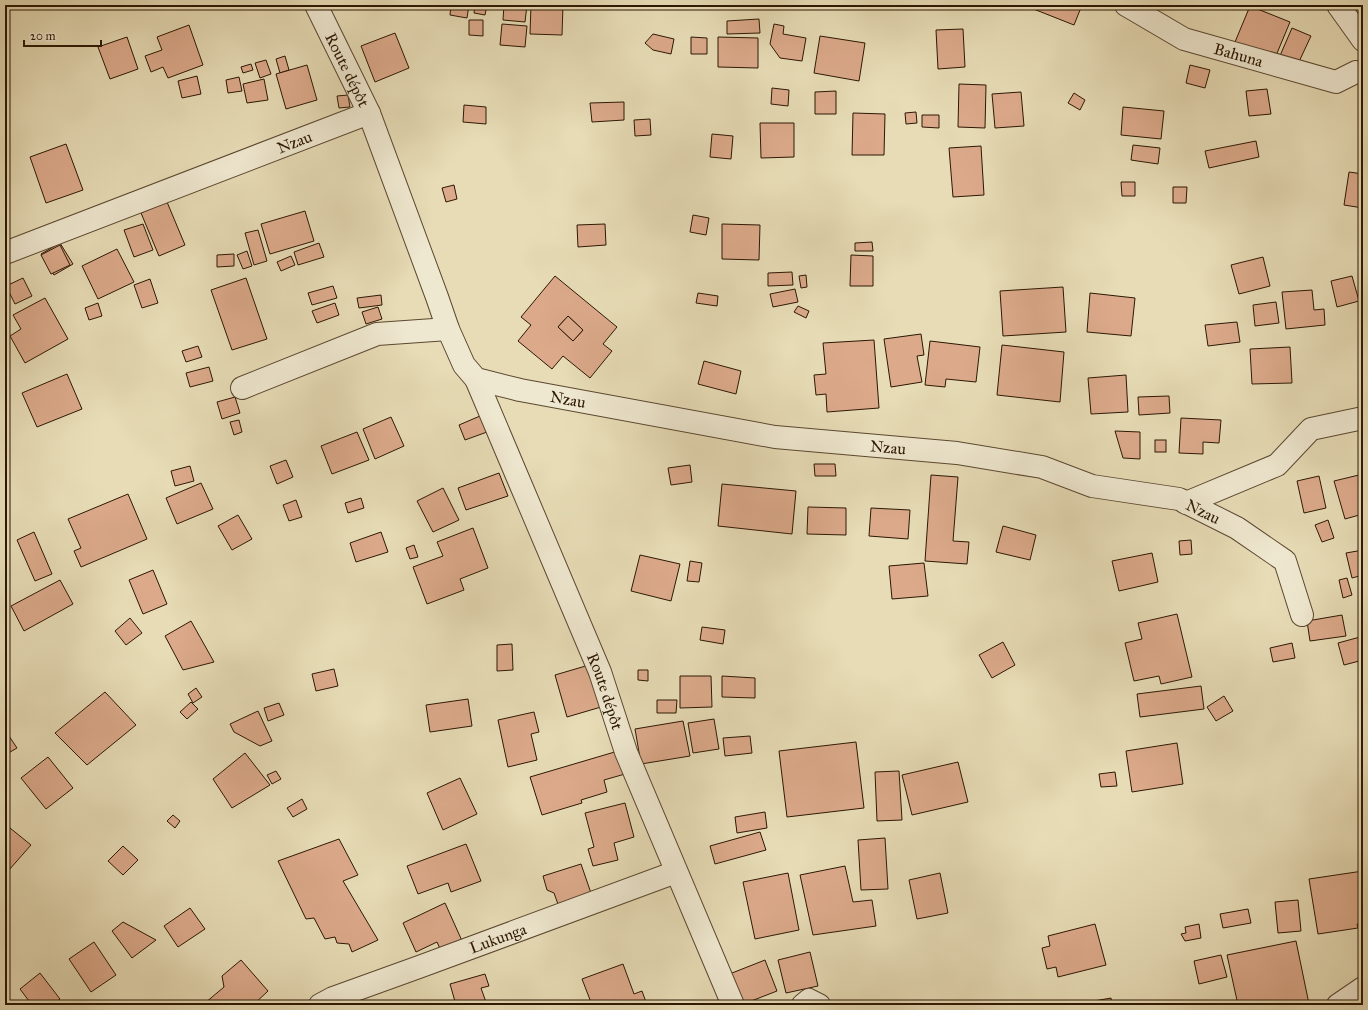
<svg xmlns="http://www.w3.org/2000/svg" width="1368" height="1010" viewBox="0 0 1368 1010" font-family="'IM FELL Great Primer',serif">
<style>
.building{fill:#dcaa8b;stroke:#2c1703;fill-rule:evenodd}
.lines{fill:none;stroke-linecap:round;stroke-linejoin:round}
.minor-casing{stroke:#5b4830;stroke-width:24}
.minor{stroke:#efe8d0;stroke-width:22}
.labels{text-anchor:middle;stroke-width:3;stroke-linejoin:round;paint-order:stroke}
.street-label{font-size:16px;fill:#2c1703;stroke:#efe8d0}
</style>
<rect width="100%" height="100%" fill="#e7dcb6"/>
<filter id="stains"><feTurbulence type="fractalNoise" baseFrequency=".005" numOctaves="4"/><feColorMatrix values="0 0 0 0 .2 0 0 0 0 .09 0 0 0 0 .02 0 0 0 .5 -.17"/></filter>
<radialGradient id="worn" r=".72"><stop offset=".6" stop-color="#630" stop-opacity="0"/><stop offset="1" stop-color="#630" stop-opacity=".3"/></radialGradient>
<g class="building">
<polygon points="451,5 469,5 467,18 450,15"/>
<polygon points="475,5 487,5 485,15 474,13"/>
<polygon points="504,5 527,5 525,22 503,20"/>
<polygon points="531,5 563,5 562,35 530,34"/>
<polygon points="1032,5 1082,5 1074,25 1031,8"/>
<polygon points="1250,6 1290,22 1275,58 1235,42"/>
<polygon points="759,19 760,33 727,34 727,21"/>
<polygon points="469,20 483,20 483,36 469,35"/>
<polygon points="502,24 527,26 525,47 500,45"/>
<polygon points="774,24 784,26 783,34 806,38 802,61 780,58 770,44"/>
<polygon points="189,25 203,65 168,78 163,67 151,72 145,56 162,50 157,37"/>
<polygon points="1292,28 1311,36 1297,66 1279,58"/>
<polygon points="963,29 965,67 938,69 936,30"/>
<polygon points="395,33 409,68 375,82 361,46"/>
<polygon points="653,34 674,39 671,54 653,50 645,43"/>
<polygon points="820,36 865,43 859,81 814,73"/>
<polygon points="127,37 138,69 110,79 98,47"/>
<polygon points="691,37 707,38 707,54 691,54"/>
<polygon points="718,37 758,38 758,68 718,67"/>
<polygon points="285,56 289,70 280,73 276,59"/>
<polygon points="266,60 271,74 260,78 255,63"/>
<polygon points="251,64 253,70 243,73 241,67"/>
<polygon points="307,65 317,100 286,109 276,74"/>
<polygon points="1190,65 1210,70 1205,88 1186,83"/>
<polygon points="197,76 201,94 182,98 178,81"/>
<polygon points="239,77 242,91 228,93 226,80"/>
<polygon points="264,79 268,100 247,103 243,84"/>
<polygon points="959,84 986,85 985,128 958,127"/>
<polygon points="772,88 789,90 788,106 771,104"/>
<polygon points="1267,89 1271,114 1249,116 1246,91"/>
<polygon points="836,91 836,114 815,114 815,92"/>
<polygon points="1021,92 1024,126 995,128 992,94"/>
<polygon points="1074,93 1085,100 1080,110 1068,103"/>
<polygon points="348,95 350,107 339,108 337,96"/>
<polygon points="624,102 624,120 592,122 590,103"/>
<polygon points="464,105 486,107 486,124 463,122"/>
<polygon points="1123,107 1164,111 1161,139 1121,135"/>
<polygon points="916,112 917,123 906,124 905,113"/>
<polygon points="853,113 885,114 884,155 852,155"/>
<polygon points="922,115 939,115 939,128 922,127"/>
<polygon points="650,119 651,135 635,136 634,120"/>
<polygon points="760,123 794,123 794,157 761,158"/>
<polygon points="712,134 733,136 731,159 710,157"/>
<polygon points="1256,141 1259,157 1209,168 1205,151"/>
<polygon points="66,144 83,190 46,203 30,157"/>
<polygon points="1133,145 1160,148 1158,164 1131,160"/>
<polygon points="981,146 984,195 953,197 949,148"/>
<polygon points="1349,172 1363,174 1363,208 1344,205"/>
<polygon points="1121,182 1135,182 1135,196 1122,196"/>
<polygon points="454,185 457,199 446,202 442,188"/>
<polygon points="1173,187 1187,187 1186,203 1173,203"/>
<polygon points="167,202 185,245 159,256 141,213"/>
<polygon points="305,211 314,241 270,254 261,224"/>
<polygon points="693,215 709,218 706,235 690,232"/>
<polygon points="143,224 153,250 134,257 124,230"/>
<polygon points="605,224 606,245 578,247 577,225"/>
<polygon points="722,224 760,225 759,260 722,259"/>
<polygon points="258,230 267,261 254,265 245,233"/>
<polygon points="872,242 873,251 855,251 855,243"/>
<polygon points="60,243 73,264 54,275 41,254"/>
<polygon points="319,243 324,257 298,265 294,252"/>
<polygon points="60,245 70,265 51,274 41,255"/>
<polygon points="117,249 134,282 98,299 82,266"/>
<polygon points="247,251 252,266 243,269 237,255"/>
<polygon points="234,254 234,266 217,267 217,255"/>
<polygon points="851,255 873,256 873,286 850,286"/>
<polygon points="291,256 295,265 281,271 277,262"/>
<polygon points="1263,257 1270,286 1239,294 1231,265"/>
<polygon points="792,272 793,285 768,286 768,273"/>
<polygon points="806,275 807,287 801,288 799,276"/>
<path d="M555 276 617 327 603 344 612 351 590 378 563 356 552 369 518 341 531 325 521 317ZM568 316 583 330 573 341 558 327Z"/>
<polygon points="1352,276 1359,301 1337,307 1331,281"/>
<polygon points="23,278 32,296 15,304 6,286"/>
<polygon points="246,278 267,339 232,350 211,290"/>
<polygon points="150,279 158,303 142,308 134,285"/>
<polygon points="333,286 337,298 312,305 308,293"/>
<polygon points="1063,287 1066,332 1003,336 1000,291"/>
<polygon points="795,289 798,302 773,307 770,294"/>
<polygon points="1312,290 1314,310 1324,309 1325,325 1286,329 1282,292"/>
<polygon points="698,293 718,296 717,306 696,303"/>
<polygon points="1090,293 1135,298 1131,336 1087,332"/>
<polygon points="381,295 382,305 359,308 357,298"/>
<polygon points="45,298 68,339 25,363 10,336 21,329 13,315"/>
<polygon points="1276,302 1279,323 1255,326 1253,305"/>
<polygon points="98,303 102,316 89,320 85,308"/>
<polygon points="335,303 339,315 317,323 312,311"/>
<polygon points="798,306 809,311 806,318 794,312"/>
<polygon points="378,307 382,319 366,324 362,312"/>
<polygon points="568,316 583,330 573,341 558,327"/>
<polygon points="1237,322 1240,342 1208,346 1205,325"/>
<polygon points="921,334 924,355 917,356 922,382 891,387 884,339"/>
<polygon points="874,340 879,408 827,412 826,394 816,395 814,375 826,374 823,343"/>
<polygon points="930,341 980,347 976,382 946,379 945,387 925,385"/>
<polygon points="1002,345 1064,352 1060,402 997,395"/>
<polygon points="198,346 202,357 186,362 182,351"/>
<polygon points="1290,347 1292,383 1252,384 1250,349"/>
<polygon points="704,361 741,371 736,394 698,384"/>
<polygon points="209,367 213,381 190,387 186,373"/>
<polygon points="67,374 82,409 37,427 22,393"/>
<polygon points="1126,375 1128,412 1091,414 1088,378"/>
<polygon points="1169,396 1170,413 1139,415 1138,397"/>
<polygon points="235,397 240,413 222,419 217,402"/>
<polygon points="480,416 487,432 465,440 459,425"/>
<polygon points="391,417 404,446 375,459 363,429"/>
<polygon points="1181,418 1221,420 1219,443 1203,442 1203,454 1179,453"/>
<polygon points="239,420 242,432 234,435 230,422"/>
<polygon points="1115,431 1140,432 1140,459 1123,458"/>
<polygon points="357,432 369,460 332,474 321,446"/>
<rect x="1155" y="440" width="11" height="12"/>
<polygon points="286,460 293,477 277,484 270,466"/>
<polygon points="814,464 835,464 836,476 815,476"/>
<polygon points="690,465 692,482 671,485 668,468"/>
<polygon points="190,466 194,481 175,486 171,471"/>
<polygon points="499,473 508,496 466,510 458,488"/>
<polygon points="1363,474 1363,514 1345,519 1334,481"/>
<polygon points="931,475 958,477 953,541 969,542 967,564 925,561"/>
<polygon points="1319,476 1326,508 1304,513 1297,481"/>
<polygon points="201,483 213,509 177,524 166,498"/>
<polygon points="722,484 796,491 792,534 718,526"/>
<polygon points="443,488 459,520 433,532 417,501"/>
<polygon points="128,494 147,539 81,567 74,551 81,548 68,519"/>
<polygon points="361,498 364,508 348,513 345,503"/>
<polygon points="296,500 302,517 289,521 283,505"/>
<polygon points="808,507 846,508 846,535 807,534"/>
<polygon points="871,508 910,510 908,539 869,536"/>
<polygon points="238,515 252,539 232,550 218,526"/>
<polygon points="1328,520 1334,538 1322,542 1315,525"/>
<polygon points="1003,526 1036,535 1030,560 996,552"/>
<polygon points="473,528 488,568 460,579 464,590 427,604 413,567 443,556 437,542"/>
<polygon points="34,532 52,574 35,581 17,540"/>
<polygon points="381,532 388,552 356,562 350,543"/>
<polygon points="1191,540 1192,554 1180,555 1179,541"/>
<polygon points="414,545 418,557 410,559 406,548"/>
<polygon points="1363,550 1363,575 1352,578 1346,553"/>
<polygon points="1152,553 1158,582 1119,591 1112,561"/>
<polygon points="640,555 680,564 671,601 631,591"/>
<polygon points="690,561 702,563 699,582 687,581"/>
<polygon points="924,563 928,596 892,599 889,566"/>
<polygon points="153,570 167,604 143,614 129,580"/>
<polygon points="1347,578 1352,595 1343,598 1339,580"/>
<polygon points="60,580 73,604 24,631 11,606"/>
<polygon points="1177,614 1192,677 1161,684 1159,676 1134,681 1125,643 1142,639 1138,623"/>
<polygon points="1342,615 1346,636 1310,641 1307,621"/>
<polygon points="130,618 142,633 126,645 115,631"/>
<polygon points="191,621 214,662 183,670 165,636"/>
<polygon points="702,627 725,630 723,644 700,640"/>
<polygon points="1360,637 1363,648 1363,660 1344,665 1338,643"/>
<polygon points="1003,642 1015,665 992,678 979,655"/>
<polygon points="1292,643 1295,658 1273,662 1270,648"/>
<polygon points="512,644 513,670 497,671 497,645"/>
<polygon points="589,665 601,707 567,717 555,675"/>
<polygon points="334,669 338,686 316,691 312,674"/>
<polygon points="638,670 648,670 648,681 638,680"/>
<polygon points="680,676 711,676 712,707 680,708"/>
<polygon points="722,676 755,678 755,698 722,697"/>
<polygon points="1201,686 1204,709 1140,717 1137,694"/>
<polygon points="196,688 202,697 193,703 188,694"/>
<polygon points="105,692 136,725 87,765 55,733"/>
<polygon points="1224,696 1233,711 1216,721 1207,707"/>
<polygon points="468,699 472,726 430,732 426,705"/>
<polygon points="657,700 677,700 676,713 657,713"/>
<polygon points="191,702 198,709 187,719 180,712"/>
<polygon points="279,703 284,715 268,721 264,708"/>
<polygon points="258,711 272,741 260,746 234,732 230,724"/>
<polygon points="534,712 539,732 531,734 537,760 508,767 498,720"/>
<polygon points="714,719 719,749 693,753 688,723"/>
<polygon points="683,721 690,756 641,764 635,729"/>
<polygon points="5,730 17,748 5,755"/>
<polygon points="750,736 752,753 725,756 723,738"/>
<polygon points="856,742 864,808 787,817 779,751"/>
<polygon points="1177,743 1183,784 1132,792 1126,751"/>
<polygon points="618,751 625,774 604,780 607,792 581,800 582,803 542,815 530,777"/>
<polygon points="245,753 270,785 232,808 213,779"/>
<polygon points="48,757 73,788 46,809 21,778"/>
<polygon points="958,762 968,802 912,815 902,775"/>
<polygon points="276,771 281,779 272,784 267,775"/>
<polygon points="899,771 902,820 877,821 875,772"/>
<polygon points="1115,772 1117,786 1101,787 1099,774"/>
<polygon points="460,778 477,814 443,830 427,793"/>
<polygon points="302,799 307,809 293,817 287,808"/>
<polygon points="625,803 634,837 614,843 618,860 593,866 588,849 594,847 585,813"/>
<polygon points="765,812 767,828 737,833 735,817"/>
<polygon points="173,815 180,821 175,828 167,821"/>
<polygon points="10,828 31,845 9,870 5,866 5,834"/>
<polygon points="760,832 766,850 715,864 710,846"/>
<polygon points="885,838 888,889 861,890 858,840"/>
<polygon points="339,839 358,875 343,881 378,940 352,952 349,944 337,943 335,937 325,939 314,918 306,919 278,861"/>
<polygon points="466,844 481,881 451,892 448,883 418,894 407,866"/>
<polygon points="123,846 138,860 123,875 108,861"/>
<polygon points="581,864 592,896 559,907 554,893 547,890 543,876"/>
<polygon points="845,866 853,902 872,900 876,926 813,935 800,875"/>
<polygon points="1363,871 1363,923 1357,924 1358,928 1318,934 1309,879"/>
<polygon points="788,873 799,930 755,939 743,882"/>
<polygon points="940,873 948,913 917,919 909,880"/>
<polygon points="1298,900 1301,931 1278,933 1275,902"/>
<polygon points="445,903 463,943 442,953 437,942 416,952 403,923"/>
<polygon points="190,908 205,929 178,947 164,926"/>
<polygon points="1248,909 1251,923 1223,928 1220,914"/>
<polygon points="123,922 156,940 132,958 112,931"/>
<polygon points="1095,924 1106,965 1058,977 1056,967 1047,969 1042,948 1050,946 1048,936"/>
<polygon points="1199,924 1201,938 1185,941 1181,934 1186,933 1185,927"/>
<polygon points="1296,941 1309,1004 1303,1005 1238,1005 1227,955"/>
<polygon points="94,942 116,975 91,992 69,959"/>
<polygon points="810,952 818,986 786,993 778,960"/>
<polygon points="1221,955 1227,977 1199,984 1194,961"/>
<polygon points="241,960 268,991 253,1005 206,1005 205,1003 224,987 222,976"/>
<polygon points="765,960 777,991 741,1005 727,975"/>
<polygon points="623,964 634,994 642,991 647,1005 592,1005 582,979"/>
<polygon points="40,973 60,999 52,1005 32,1005 20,989"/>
<polygon points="485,974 489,986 481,988 487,1005 456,1005 450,984"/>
<polygon points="1111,998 1112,1005 1095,1005 1094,1001"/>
</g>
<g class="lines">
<g class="minor-casing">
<g id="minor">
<path id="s1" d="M316 5 369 113"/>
<path id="s2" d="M1126 5 1184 39 1336 82 1356 72"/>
<polyline points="1338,5 1363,40"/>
<path id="s3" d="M5 253 369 113 437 297 448 329 464 365 476 379 520 390 775 437 957 453 1042 467 1092 486 1179 499 1237 528 1285 561 1302 615"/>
<path id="s4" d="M476 379 600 672 626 752 733 1005"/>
<polyline points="242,388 377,334 448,329"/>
<polyline points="1186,503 1277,465 1311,429 1363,418"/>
<path id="s5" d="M320 1005 333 998 419 967 676 872"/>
<polyline points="803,1005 809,1000 819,1005"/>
<polyline points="1338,1005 1363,988"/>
</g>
</g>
<use href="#minor" class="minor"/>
</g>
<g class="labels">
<g class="street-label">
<text dy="6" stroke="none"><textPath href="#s2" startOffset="124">Bahuna</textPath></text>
<text dy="6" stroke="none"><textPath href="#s1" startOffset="72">Route dépôt</textPath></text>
<text dy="6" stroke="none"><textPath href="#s3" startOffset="310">Nzau</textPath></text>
<text dy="6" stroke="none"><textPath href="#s3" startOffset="772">Nzau</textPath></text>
<text dy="6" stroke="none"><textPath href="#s3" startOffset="1096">Nzau</textPath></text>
<text dy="6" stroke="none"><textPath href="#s3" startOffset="1420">Nzau</textPath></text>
<text dy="6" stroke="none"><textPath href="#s4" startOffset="338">Route dépôt</textPath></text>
<text dy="6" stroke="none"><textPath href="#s5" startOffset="190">Lukunga</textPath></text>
</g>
</g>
<rect width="1368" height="1010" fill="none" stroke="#e7dcb6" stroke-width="20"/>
<rect x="6" y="6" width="1356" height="998" fill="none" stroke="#2c1703" stroke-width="2"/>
<rect x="10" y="10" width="1348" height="990" fill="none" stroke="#2c1703"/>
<path d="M24 40v6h77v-6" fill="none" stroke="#2c1703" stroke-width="2"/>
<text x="30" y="40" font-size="12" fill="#2c1703" stroke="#efe8d0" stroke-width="3" paint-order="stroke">20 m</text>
<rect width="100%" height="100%" filter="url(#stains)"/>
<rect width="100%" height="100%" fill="url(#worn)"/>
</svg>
